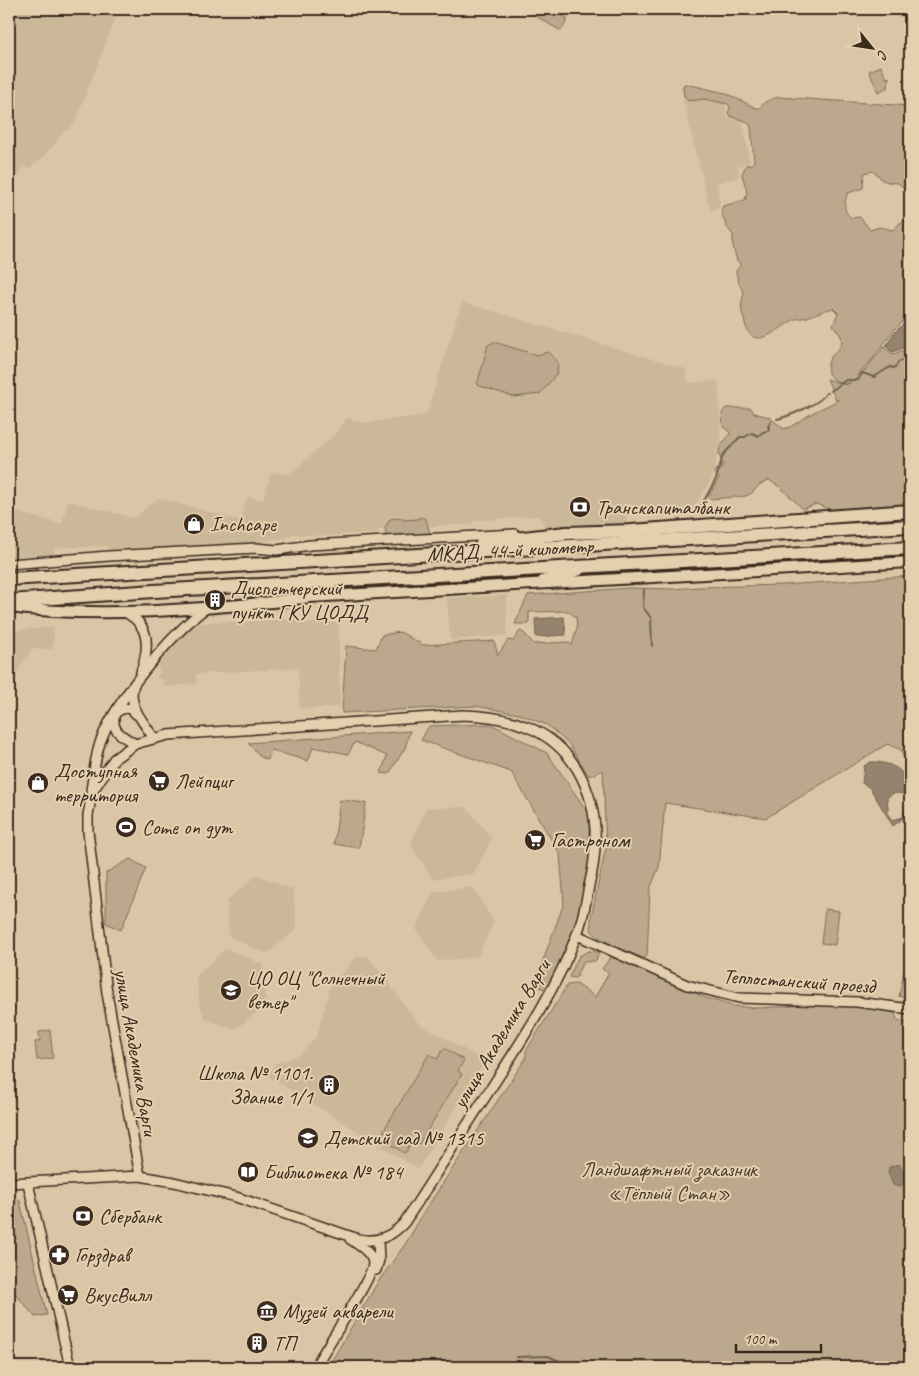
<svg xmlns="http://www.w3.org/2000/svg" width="919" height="1376" viewBox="0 0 919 1376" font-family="Caveat,sans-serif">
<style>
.built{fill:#cbb899}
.green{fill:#bca98d;stroke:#7c6a56}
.water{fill:#96836d;stroke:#725f4d;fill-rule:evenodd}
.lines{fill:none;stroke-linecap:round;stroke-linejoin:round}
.stream{stroke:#725f4d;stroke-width:2}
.minor-casing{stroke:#3b2a1e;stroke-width:12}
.major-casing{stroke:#3b2a1e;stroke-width:14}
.highway-casing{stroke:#3b2a1e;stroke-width:16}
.minor{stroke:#e4d0af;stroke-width:9}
.major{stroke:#e4d0af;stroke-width:10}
.highway{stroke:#e4d0af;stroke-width:12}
.labels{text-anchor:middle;stroke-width:4;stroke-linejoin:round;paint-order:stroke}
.poi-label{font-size:21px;fill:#3b2a1e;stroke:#e4d0af;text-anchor:start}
.street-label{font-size:21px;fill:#3b2a1e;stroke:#e4d0af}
.park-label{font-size:21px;fill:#4e3d2f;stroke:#e4d0af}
</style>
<rect width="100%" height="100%" fill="#dac6a6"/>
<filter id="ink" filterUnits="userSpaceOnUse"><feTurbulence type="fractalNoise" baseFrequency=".02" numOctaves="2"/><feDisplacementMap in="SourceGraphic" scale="10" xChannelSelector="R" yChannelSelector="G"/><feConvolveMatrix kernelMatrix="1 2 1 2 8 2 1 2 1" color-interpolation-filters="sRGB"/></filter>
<g filter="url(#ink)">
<g class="built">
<polygon points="9,9 119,9 75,122 68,130 62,133 56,142 44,156 28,169 24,167 18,177 9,184"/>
<polygon points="680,86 724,94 727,117 741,115 750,162 737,167 739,177 717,183 720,208 710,211"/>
<polygon points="462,302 686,369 688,383 718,381 721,440 712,479 691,511 627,515 627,524 544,528 543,521 537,516 474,521 473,524 379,529 378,533 321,536 291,534 290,537 258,542 109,550 105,546 55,548 54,554 9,557 9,510 62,524 68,501 134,518 158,498 238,520 241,519 247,497 263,500 271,472 289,475 334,435 347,418 366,423 425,415 428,409"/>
<polygon points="507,595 507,636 450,640 447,598"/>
<polygon points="305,619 306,623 339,622 340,707 300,709 298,668 196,674 196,684 164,687 163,680 157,678 160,671 157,663 191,625 212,622"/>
<polygon points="54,627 53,649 31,649 16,675 9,676 9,631"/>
<polygon points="466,807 492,838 474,874 433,879 410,845 426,808"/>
<polygon points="257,875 293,890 297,929 267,954 229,937 227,901"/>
<polygon points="473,887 494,922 477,957 437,961 416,929 433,892"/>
<polygon points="226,948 262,964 266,1005 234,1030 205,1019 200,1006 196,976"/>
<polygon points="357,956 369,957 418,1023 485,1061 418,1169 268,1076 276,1063 299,1055 317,1036 330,987"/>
</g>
<g class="green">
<polygon points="535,9 550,9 568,19 561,31 532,14"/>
<polygon points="881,66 886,78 889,77 888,87 878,92 869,71"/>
<path d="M686 84 725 93 756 108H760L765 102 778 97 910 106V192L898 183 888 182 882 180 877 174 872 171 864 173 863 188 848 193C844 203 842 211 852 218L860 217 870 230 879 227 893 230 900 223 910 218V314L894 330 871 361 856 376 865 370 884 347 893 354 902 351 910 343V381L908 382 910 383V504L835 511 816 504 803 509 780 487 769 480 759 485 752 493 746 496 711 499 708 497 719 478 714 473 716 469 720 471 723 465 719 454 720 447 730 434 729 431 723 427 722 413 726 408H751L754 413 769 417 784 429 790 427 814 412 837 401 838 399 836 400 827 379 846 385 851 382 845 384 836 381 828 374C826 354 835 357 842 343L841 336 833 325 838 313 833 308C824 310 816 314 807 317 804 318 799 318 796 319 781 325 753 356 745 323 741 309 740 307 744 293 740 286 737 280 736 271L740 266V263L737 261 733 246V235L727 227 721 212 723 206 745 200 747 192 742 174 746 165 752 164 754 161 751 127C747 117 735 121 728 114L730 107 728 104 704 99 688 101 684 95 683 85Z"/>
<polygon points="494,342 537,355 548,352 558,363 557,373 540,394 514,397 477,385 488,345"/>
<polygon points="419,517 426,519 430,534 386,536 385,528 390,519 401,518 404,520 418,519"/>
<path d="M910 576V775L901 750 887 744 766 818 665 803 659 867 650 889 647 956 643 958C632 953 597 940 592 931 591 927 591 922 591 918L606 847 603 770 589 776 569 744 547 725 519 714 476 706 342 713 346 646 376 649 382 635 400 632 423 645 494 641 498 655 508 640 513 641 520 631 524 633 534 644 567 642 572 645 577 628 576 617 568 611 529 612V624H515L528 595 630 588 673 589 700 587 784 585Z"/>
<polygon points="491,724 547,753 589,814 589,865 580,915 547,990 534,985 564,903 560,854 511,772 421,740 429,726"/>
<polygon points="410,731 405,748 389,774 381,773 387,756 355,742 348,754 313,747 308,761 271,750 268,760 261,757 248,743"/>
<polygon points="340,800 366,803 359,848 334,844"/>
<polygon points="130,859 146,868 121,930 106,923 106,873"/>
<polygon points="825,909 839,911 835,945 821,943"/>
<polygon points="910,943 910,1000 899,996"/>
<polygon points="589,951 599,952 596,961 584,962 577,973 578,976 574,978 569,977 579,956"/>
<polygon points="610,958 622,959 706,998 733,1006 759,1008 819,1004 847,1004 895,1013 897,1020 910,1023 910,1367 323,1367 324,1365 328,1367 378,1282 406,1243 429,1204 526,1058 526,1051 566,987 567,985 577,984 595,997 609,973 602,969"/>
<polygon points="50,1030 53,1058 37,1060 35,1042 40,1041 39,1032"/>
<polygon points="444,1048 464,1060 458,1071 462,1074 419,1144 412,1140 406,1152 404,1153 381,1138 381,1135 429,1054 437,1059"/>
<polygon points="9,1199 16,1199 20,1201 47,1315 35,1317 9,1286"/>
</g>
<g class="water">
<polygon points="910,317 910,341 901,349 892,352 886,346 894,333"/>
<polygon points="564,617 566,635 536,637 535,619"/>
<path d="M870 762C888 761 911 770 906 791 917 807 906 817 893 826L870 788 862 783 864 766ZM894 793 904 794 907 803 903 817 893 820 889 817 887 797Z"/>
<polygon points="899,1164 907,1179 905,1183 899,1187 893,1185 888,1173 889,1167"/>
</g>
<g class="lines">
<g class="stream">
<polyline points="831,391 846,380 858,380 862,373 874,377 890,367 894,368 897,365 898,362 909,358 910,354"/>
<path d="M777 419C787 417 822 403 826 393H828"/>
<polyline points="701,506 716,479 723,455 740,437 745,437 752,433 758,436 763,432 768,431 769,428 768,426 771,422"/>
<polyline points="644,590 643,607 651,618 652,646"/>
<polyline points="517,1357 548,1356 573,1367"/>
</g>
<g class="minor-casing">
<g id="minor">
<polyline points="9,564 109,556 256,548 277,550 310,545 515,534"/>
<polyline points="543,580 579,571"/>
<path d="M127 613C151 627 149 648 141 672"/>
<path d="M133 688C128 706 144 723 154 738"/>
<path d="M135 744C121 735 110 731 115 713 124 707 129 706 136 714"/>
<path d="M91 790C94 773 95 756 101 740 117 699 170 635 206 608"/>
<polyline points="577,935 687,985 739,998 857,1002 910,1009"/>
<path d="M9 1183 140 1176 174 1182 236 1197 358 1239C377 1243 391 1237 404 1223 431 1182 457 1140 484 1099 518 1046 555 993 577 934 583 919 586 902 589 886 599 846 599 806 577 769 552 728 509 716 463 715L168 735 135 744 114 759 92 792 88 815V831L107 993 140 1176"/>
<polyline points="28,1183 70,1367"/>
<polyline points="376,1270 379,1260 378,1240"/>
<path d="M315 1367C324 1350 374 1276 373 1263 372 1252 358 1245 350 1239"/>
</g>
</g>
<g class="major-casing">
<path id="major" d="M9 607C73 615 138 613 203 608 238 605 273 603 309 597L910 562"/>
</g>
<g class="highway-casing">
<g id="highway">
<polyline points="482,543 566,533 631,531 910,511"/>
<polyline points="9,579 910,526"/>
<polyline points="9,601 154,591 910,548"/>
</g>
</g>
<use href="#minor" class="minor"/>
<use href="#major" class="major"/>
<use href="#highway" class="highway"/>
</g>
</g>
<defs>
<g id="bank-disc" transform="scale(1.125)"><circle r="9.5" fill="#3b2a1e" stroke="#e4d0af"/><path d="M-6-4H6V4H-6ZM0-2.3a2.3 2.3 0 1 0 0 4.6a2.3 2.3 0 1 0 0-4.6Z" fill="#fff"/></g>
<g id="shop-disc" transform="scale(1.125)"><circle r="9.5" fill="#3b2a1e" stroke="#e4d0af"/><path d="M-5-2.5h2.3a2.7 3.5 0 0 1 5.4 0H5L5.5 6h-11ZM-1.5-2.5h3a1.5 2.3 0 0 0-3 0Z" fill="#fff"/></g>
<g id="building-disc" transform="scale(1.125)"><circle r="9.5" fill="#3b2a1e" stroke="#e4d0af"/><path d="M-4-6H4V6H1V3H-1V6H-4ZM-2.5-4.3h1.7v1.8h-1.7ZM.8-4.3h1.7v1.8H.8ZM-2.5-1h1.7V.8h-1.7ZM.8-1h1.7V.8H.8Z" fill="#fff"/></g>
<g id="supermarket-disc" transform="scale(1.125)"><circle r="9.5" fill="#3b2a1e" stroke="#e4d0af"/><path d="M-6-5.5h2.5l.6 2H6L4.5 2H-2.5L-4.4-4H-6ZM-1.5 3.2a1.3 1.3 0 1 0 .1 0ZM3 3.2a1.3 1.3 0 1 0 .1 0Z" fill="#fff"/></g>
<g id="stadium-disc" transform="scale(1.125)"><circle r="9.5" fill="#3b2a1e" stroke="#e4d0af"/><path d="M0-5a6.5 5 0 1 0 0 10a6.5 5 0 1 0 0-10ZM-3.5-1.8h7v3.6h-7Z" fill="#fff"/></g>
<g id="school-disc" transform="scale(1.125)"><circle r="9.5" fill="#3b2a1e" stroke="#e4d0af"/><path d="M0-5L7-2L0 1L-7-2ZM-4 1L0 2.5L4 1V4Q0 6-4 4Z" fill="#fff"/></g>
<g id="library-disc" transform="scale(1.125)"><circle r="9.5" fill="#3b2a1e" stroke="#e4d0af"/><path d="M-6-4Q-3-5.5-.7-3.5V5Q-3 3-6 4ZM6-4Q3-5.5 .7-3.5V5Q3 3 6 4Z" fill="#fff"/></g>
<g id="pharmacy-disc" transform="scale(1.125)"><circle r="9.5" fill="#3b2a1e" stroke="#e4d0af"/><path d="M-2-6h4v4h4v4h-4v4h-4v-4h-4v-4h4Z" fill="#fff"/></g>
<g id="museum-disc" transform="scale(1.125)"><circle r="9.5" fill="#3b2a1e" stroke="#e4d0af"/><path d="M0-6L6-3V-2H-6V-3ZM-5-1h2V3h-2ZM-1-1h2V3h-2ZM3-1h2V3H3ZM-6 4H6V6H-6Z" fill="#fff"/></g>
</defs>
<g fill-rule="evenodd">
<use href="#bank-disc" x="580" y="507"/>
<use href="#shop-disc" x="194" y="524"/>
<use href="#building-disc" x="215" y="600"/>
<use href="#supermarket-disc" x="159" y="781"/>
<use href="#shop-disc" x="38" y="783"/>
<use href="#stadium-disc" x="126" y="827"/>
<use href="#supermarket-disc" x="535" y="840"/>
<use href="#school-disc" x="231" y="990"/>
<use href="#building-disc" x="329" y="1085"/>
<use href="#school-disc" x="308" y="1138"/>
<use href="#library-disc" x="248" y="1172"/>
<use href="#bank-disc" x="83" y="1216"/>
<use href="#pharmacy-disc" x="59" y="1255"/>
<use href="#supermarket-disc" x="68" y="1295"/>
<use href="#museum-disc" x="267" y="1311"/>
<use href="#building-disc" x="257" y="1343"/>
</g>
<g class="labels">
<g class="poi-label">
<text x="596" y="514">Транскапиталбанк</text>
<text x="210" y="531">Inchcape</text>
<text x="231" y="595">Диспетчерский<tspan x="231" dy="24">пункт ГКУ ЦОДД</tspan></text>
<text x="54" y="778">Доступная<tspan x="54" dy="24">территория</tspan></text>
<text x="175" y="788">Лейпциг</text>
<text x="142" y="834">Come on gym</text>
<text x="551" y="847">Гастроном</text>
<text x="247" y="985">ЦО ОЦ "Солнечный<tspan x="247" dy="24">ветер"</tspan></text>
<text x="313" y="1080" text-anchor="end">Школа № 1101.<tspan x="313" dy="24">Здание 1/1</tspan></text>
<text x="324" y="1145">Детский сад № 1315</text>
<text x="264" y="1179">Библиотека № 184</text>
<text x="99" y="1223">Сбербанк</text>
<text x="75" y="1262">Горздрав</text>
<text x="84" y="1302">ВкусВилл</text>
<text x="283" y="1318">Музей акварели</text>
<text x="273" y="1350">ТП</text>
</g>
<g class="street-label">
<text transform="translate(510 550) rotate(-3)" y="7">МКАД, 44-й километр</text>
<text transform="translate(799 981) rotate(4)" y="7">Теплостанский проезд</text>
<text transform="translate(501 1034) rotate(-59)" y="7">улица Академика Варги</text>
<text transform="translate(136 1052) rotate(80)" y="7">улица Академика Варги</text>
</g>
<g class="park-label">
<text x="669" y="1176">Ландшафтный заказник<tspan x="669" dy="24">«Тёплый Стан»</tspan></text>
</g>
</g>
<rect width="919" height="1376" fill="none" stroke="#e4d0af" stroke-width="30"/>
<rect x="15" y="15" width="889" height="1346" fill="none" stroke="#3b2a1e" stroke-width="2" filter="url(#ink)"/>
<g transform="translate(872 48) rotate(120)" stroke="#e4d0af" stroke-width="4" paint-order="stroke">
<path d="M0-4L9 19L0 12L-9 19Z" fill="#3b2a1e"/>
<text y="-8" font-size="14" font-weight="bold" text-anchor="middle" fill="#3b2a1e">С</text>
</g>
<path d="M736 1344v8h85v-8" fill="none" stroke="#3b2a1e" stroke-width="2.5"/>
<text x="744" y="1344" font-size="15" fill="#3b2a1e" stroke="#e4d0af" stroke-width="4" paint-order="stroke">100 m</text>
</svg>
